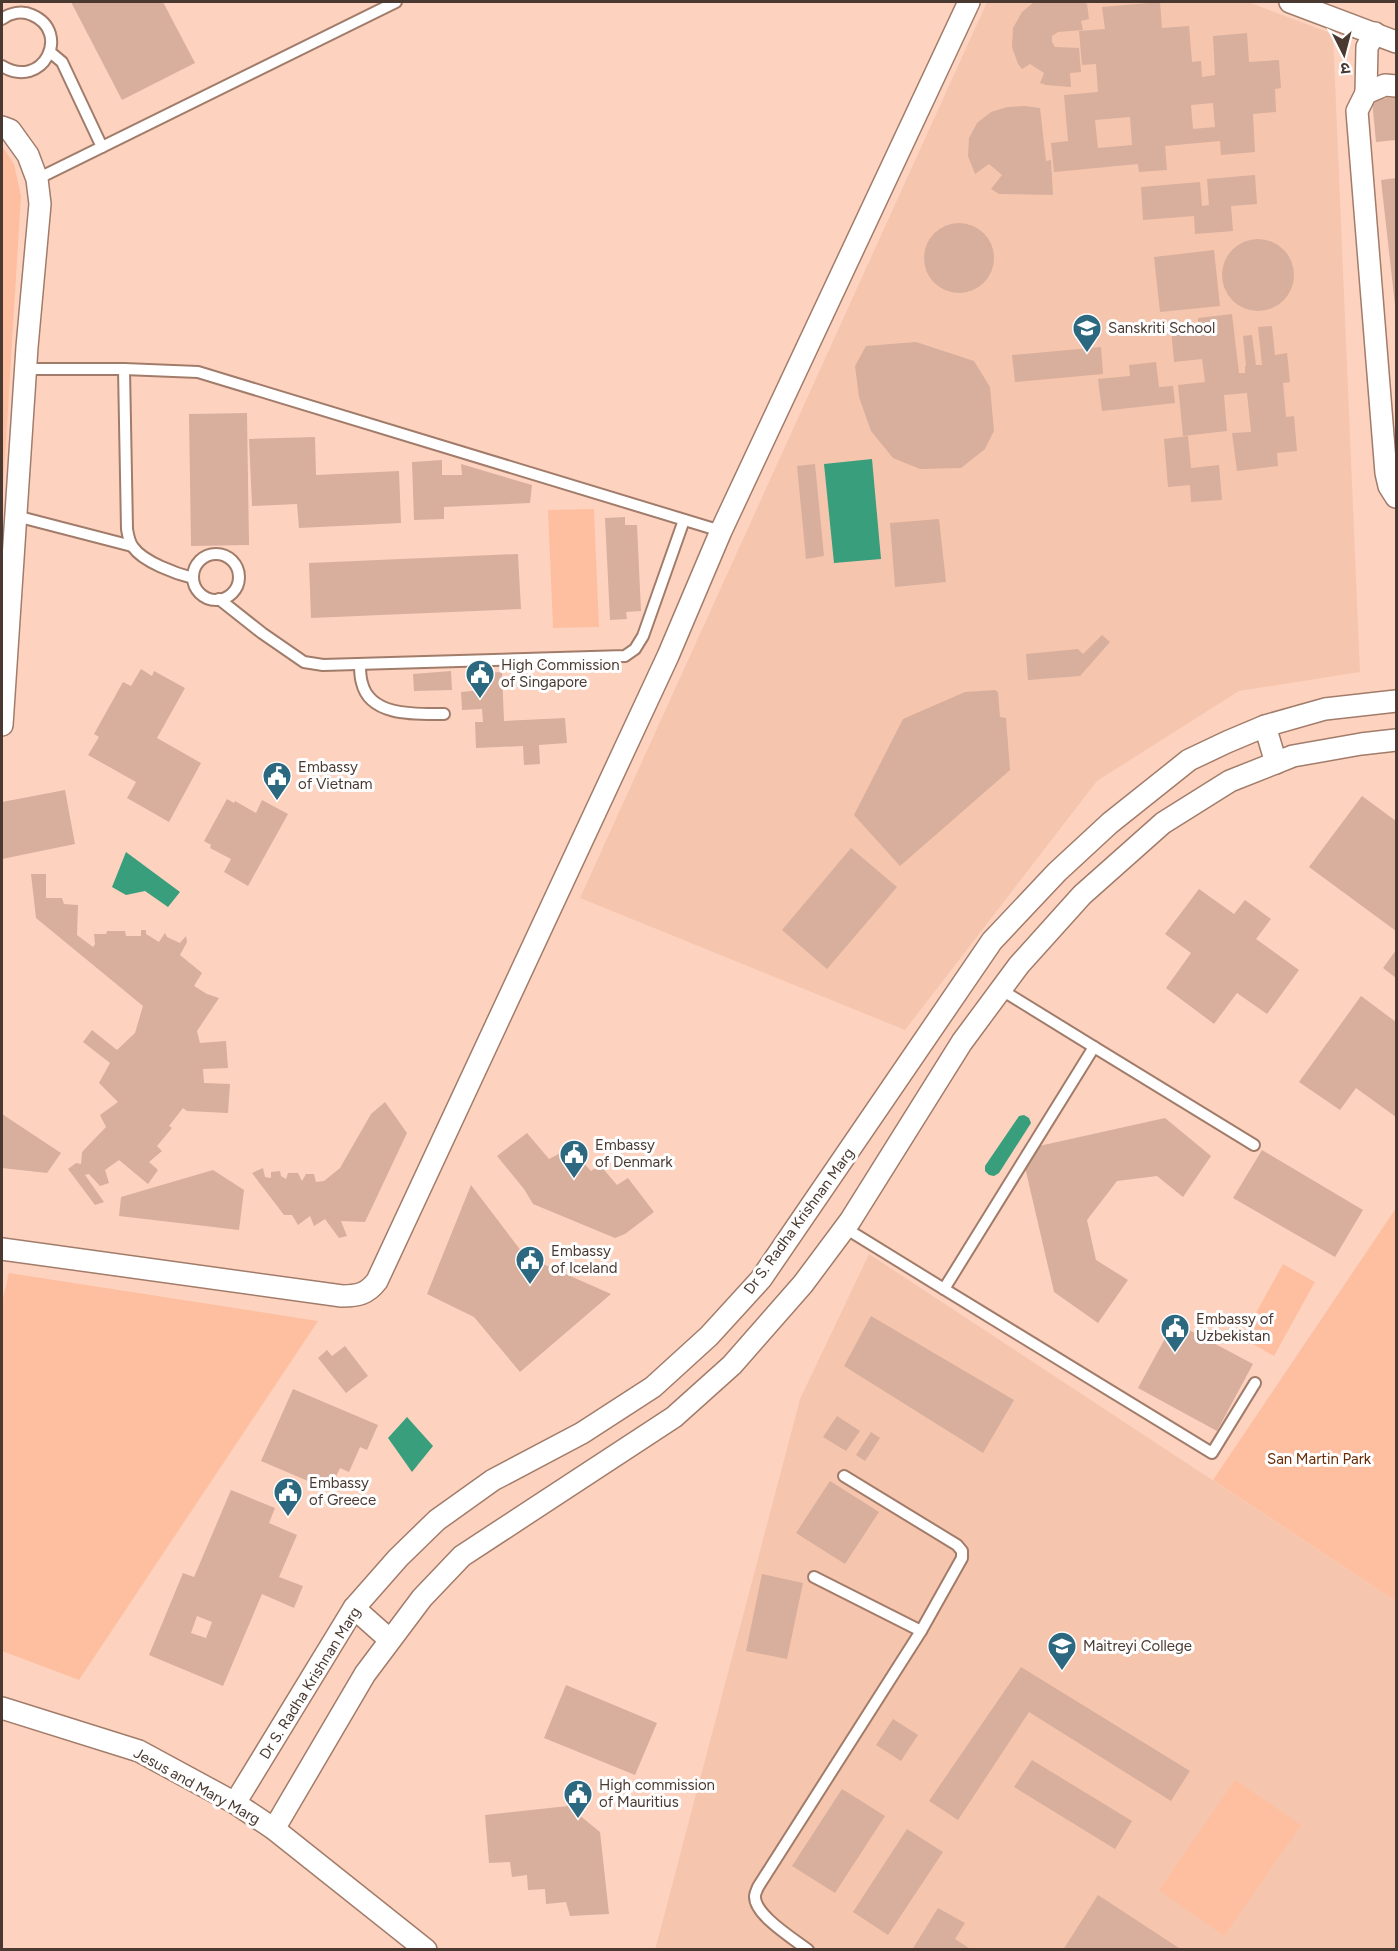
<svg xmlns="http://www.w3.org/2000/svg" width="1398" height="1951" viewBox="0 0 1398 1951" font-family="Figtree,'Noto Sans Devanagari',sans-serif">
<style>
.built{fill:#f6c5ae}
.green{fill:#febfa1}
.water{fill:#389e7b}
.building{fill:#d7af9c;fill-rule:evenodd}
.lines{fill:none;stroke-linecap:round;stroke-linejoin:round}
.service-casing{stroke:#a27c6a;stroke-width:14}
.minor-casing{stroke:#a27c6a;stroke-width:24}
.service{stroke:#fff;stroke-width:10}
.minor{stroke:#fff;stroke-width:21}
.labels{text-anchor:middle;stroke-width:6;stroke-linejoin:round;paint-order:stroke}
.poi-label{font-size:15px;fill:#493931;stroke:#fefefe;text-anchor:start}
.street-label{font-size:15px;fill:#493931;stroke:#fefefe}
.park-label{font-size:15px;fill:#692b04;stroke:#fefefe}
</style>
<rect width="100%" height="100%" fill="#fdd3c0"/>
<g class="built">
<polygon points="987,2 1248,2 1333,34 1360,672 1239,691 1097,781 905,1030 580,898"/>
<polygon points="869,1254 1396,1601 1396,1949 655,1950 800,1399"/>
</g>
<g class="green">
<polygon points="2,146 14,164 21,196 2,507"/>
<polygon points="594,509 599,627 553,628 548,510"/>
<polygon points="1396,1208 1396,1601 1213,1480"/>
<polygon points="1283,1264 1315,1282 1274,1356 1242,1338"/>
<polygon points="9,1273 318,1321 79,1680 2,1651 2,1302"/>
<polygon points="1235,1780 1301,1825 1224,1936 1159,1890"/>
</g>
<g class="water">
<polygon points="872,459 881,559 834,563 824,464"/>
<polygon points="126,852 180,892 168,907 145,891 126,895 112,887"/>
<polygon points="1024,1115 1029,1118 1031,1123 999,1173 994,1176 989,1175 985,1171 985,1166 1019,1116"/>
<polygon points="407,1417 433,1446 412,1472 388,1438"/>
</g>
<g class="building">
<polygon points="71,2 163,2 195,63 122,100"/>
<polygon points="1034,2 1083,2 1087,4 1089,19 1081,21 1083,30 1058,32 1052,36 1052,42 1055,47 1079,48 1081,72 1070,73 1071,87 1046,85 1040,83 1044,73 1030,64 1022,69 1018,64 1012,47 1013,28 1022,12"/>
<path d="M1160 2 1162 28 1189 26 1192 62 1201 61 1202 77 1215 75 1213 36 1247 33 1249 62 1279 60 1281 88 1275 89 1276 112 1253 114 1255 152 1221 155 1220 141 1165 146 1167 170 1139 172 1138 164 1054 172 1051 143 1068 141 1064 95 1098 92 1096 64 1082 65 1079 31 1105 29 1102 7ZM1213 103 1215 127 1193 129 1191 105ZM1130 117 1132 145 1098 148 1095 120Z"/>
<polygon points="1396,97 1396,140 1376,142 1372,100"/>
<polygon points="1025,106 1040,108 1046,161 1051,160 1053,195 999,194 991,189 1002,175 989,164 975,174 968,156 969,138 977,123 991,112 1007,107"/>
<polygon points="1255,175 1257,204 1231,206 1233,231 1195,234 1194,216 1143,220 1141,187 1200,182 1202,206 1209,205 1207,179"/>
<polygon points="1396,178 1396,305 1395,305 1381,180"/>
<circle cx="959" cy="258" r="35"/>
<circle cx="1258" cy="275" r="36"/>
<polygon points="1214,250 1220,306 1160,312 1154,257"/>
<polygon points="1232,314 1239,373 1245,373 1245,366 1246,366 1243,336 1252,335 1256,365 1262,365 1258,327 1272,326 1275,355 1287,353 1290,382 1283,383 1286,417 1294,416 1297,451 1277,453 1278,466 1237,471 1232,433 1251,432 1247,393 1224,395 1227,431 1183,436 1178,385 1205,382 1202,359 1174,362 1171,328 1198,325 1198,318"/>
<polygon points="916,342 974,361 990,387 994,431 985,449 961,468 920,469 893,458 871,431 859,397 855,366 866,346"/>
<polygon points="1101,347 1103,374 1015,382 1012,355"/>
<polygon points="1156,362 1159,387 1173,386 1175,403 1102,411 1098,379 1130,376 1129,365"/>
<polygon points="247,413 249,545 191,546 189,414"/>
<polygon points="1188,436 1191,468 1219,465 1222,500 1191,502 1190,485 1168,487 1164,439"/>
<polygon points="315,437 316,475 399,471 401,523 299,528 297,504 252,506 249,439"/>
<polygon points="442,460 442,475 462,475 461,464 532,485 530,503 444,507 444,519 414,520 412,462"/>
<polygon points="815,464 824,556 806,559 797,466"/>
<polygon points="625,517 625,525 637,525 641,611 626,612 627,619 610,620 605,518"/>
<polygon points="939,519 946,582 895,587 890,523"/>
<polygon points="518,554 521,609 311,618 309,563"/>
<polygon points="1102,635 1110,642 1080,676 1028,680 1026,654 1078,649 1083,654"/>
<polygon points="141,669 152,676 154,671 185,688 157,738 201,763 169,822 127,798 136,782 88,755 99,737 94,734 123,682 131,686"/>
<polygon points="451,671 452,690 414,691 413,674"/>
<polygon points="502,672 504,721 565,718 567,743 539,745 540,764 524,765 523,746 476,748 475,722 483,722 482,709 462,710 461,692 481,690 480,673"/>
<polygon points="995,690 998,692 1000,717 1006,718 1010,770 900,866 854,815 903,719 965,692"/>
<polygon points="65,790 75,844 2,859 2,802"/>
<polygon points="1362,796 1396,821 1396,931 1309,867"/>
<polygon points="227,799 234,803 235,801 256,813 262,800 288,814 248,886 224,872 231,859 210,848 211,845 204,841"/>
<polygon points="851,848 897,887 827,969 782,930"/>
<polygon points="31,874 46,874 46,898 62,898 64,904 78,905 77,935 93,947 95,944 94,934 106,934 107,931 125,931 126,936 141,936 141,930 146,930 146,934 159,942 165,933 167,937 180,943 186,936 187,942 180,955 202,973 194,986 207,994 219,998 197,1031 200,1043 226,1041 228,1068 203,1069 204,1083 230,1084 228,1113 187,1111 183,1108 169,1126 172,1128 157,1146 162,1151 149,1162 158,1170 148,1184 119,1160 105,1170 109,1183 100,1186 89,1174 85,1175 104,1202 95,1205 68,1169 76,1163 81,1164 82,1152 106,1127 100,1115 118,1102 99,1083 110,1063 83,1042 92,1030 117,1050 135,1033 143,1006 36,918"/>
<polygon points="1199,889 1234,914 1245,900 1271,919 1256,939 1299,970 1267,1014 1237,993 1214,1024 1166,988 1191,953 1165,934"/>
<polygon points="1396,950 1396,978 1383,968"/>
<polygon points="1361,996 1396,1022 1396,1117 1356,1088 1340,1110 1299,1082"/>
<polygon points="385,1102 407,1133 365,1222 341,1221 347,1236 339,1238 325,1219 314,1226 310,1216 298,1225 292,1215 284,1215 252,1173 263,1168 265,1177 271,1178 271,1172 280,1171 281,1176 286,1179 288,1173 298,1173 302,1181 306,1174 314,1174 316,1182 324,1181 340,1168 371,1114"/>
<polygon points="2,1114 61,1153 47,1173 2,1168"/>
<polygon points="1165,1118 1211,1156 1183,1197 1157,1176 1117,1181 1087,1220 1096,1260 1128,1280 1098,1323 1054,1292 1021,1150"/>
<polygon points="527,1133 549,1159 570,1148 591,1171 600,1165 617,1185 628,1178 654,1212 625,1234 615,1238 533,1204 524,1189 497,1156"/>
<polygon points="1262,1150 1363,1210 1335,1257 1233,1198"/>
<polygon points="213,1170 244,1190 239,1230 119,1216 121,1197"/>
<polygon points="471,1185 525,1256 611,1294 520,1372 474,1317 427,1294"/>
<polygon points="871,1316 1014,1400 983,1453 844,1366"/>
<polygon points="1174,1322 1253,1364 1217,1431 1138,1388"/>
<polygon points="345,1346 368,1376 346,1393 318,1358 327,1350 332,1356"/>
<polygon points="293,1389 378,1425 367,1450 360,1447 349,1472 340,1468 332,1485 317,1479 315,1484 261,1461"/>
<polygon points="837,1416 860,1431 846,1451 823,1437"/>
<polygon points="871,1432 880,1438 865,1461 856,1455"/>
<polygon points="830,1481 879,1512 845,1564 796,1533"/>
<path d="M231 1490 275 1508 269 1523 297 1535 279 1577 303 1586 294 1608 262 1594 223 1686 149 1655 183 1573 194 1577ZM197 1616 212 1622 206 1638 191 1633Z"/>
<polygon points="762,1574 803,1583 787,1659 746,1651"/>
<polygon points="1021,1667 1190,1771 1171,1801 1029,1712 958,1820 929,1801"/>
<polygon points="566,1685 657,1723 635,1775 544,1738"/>
<polygon points="893,1719 918,1735 901,1761 876,1745"/>
<polygon points="1032,1760 1132,1821 1115,1849 1014,1787"/>
<polygon points="842,1789 885,1816 835,1893 792,1866"/>
<polygon points="568,1806 600,1832 609,1914 570,1916 566,1902 546,1904 545,1889 528,1890 527,1875 512,1877 510,1862 489,1863 485,1815"/>
<polygon points="907,1829 943,1852 888,1935 853,1912"/>
<polygon points="1098,1895 1182,1950 1063,1950"/>
<polygon points="938,1908 965,1923 955,1939 972,1950 912,1950"/>
</g>
<g class="lines">
<g class="service-casing">
<g id="service">
<path d="M2 19C10 13 22 10 32 15 72 32 43 91 2 66"/>
<polyline points="50,52 62,62 102,147"/>
<polyline points="37,179 396,2"/>
<polyline points="26,369 124,369 198,372 721,531"/>
<path d="M124 369 127 529C128 535 129 542 133 547 143 562 177 574 193 578"/>
<polyline points="16,516 132,546"/>
<circle cx="216" cy="577" r="23"/>
<polyline points="219,599 262,633 304,662 323,665 625,656 635,649 643,636 684,520"/>
<path d="M360 664C360 670 360 677 362 683 370 717 417 714 444 714"/>
<polyline points="1094,1047 1254,1145"/>
<polyline points="845,1228 944,1289 1094,1047 1000,989"/>
<polyline points="944,1289 1212,1453 1255,1383"/>
<polyline points="814,1577 921,1631"/>
<path d="M808 1950C794 1939 754 1915 755 1896 755 1893 757 1890 758 1887L921 1631 962 1558V1551L957 1545 844 1476"/>
</g>
</g>
<g class="minor-casing">
<g id="minor">
<polyline points="1290,2 1396,42"/>
<polyline points="1396,86 1385,85 1366,93 1357,111 1386,473 1389,486 1396,497"/>
<polyline points="1366,93 1367,47 1375,33"/>
<polyline points="2,127 10,130 28,155 37,179 40,204 27,347 2,725"/>
<polyline points="1265,726 1276,763"/>
<path d="M2 1249 342 1296C358 1296 367 1294 377 1281L668 656 721 531 969 2"/>
<polyline points="354,1608 390,1640"/>
<polyline points="2,1708 139,1751 235,1803 274,1829 426,1950"/>
<polyline points="235,1803 354,1608 398,1558 437,1520 493,1480 582,1433 653,1387 709,1336 761,1279 992,941 1057,872 1110,823 1189,760 1227,742 1265,726 1325,709 1396,701"/>
<polyline points="274,1829 365,1674 422,1598 462,1556 674,1417 732,1365 803,1284 850,1221 962,1042 1019,965 1082,895 1163,823 1230,781 1293,756 1361,744 1396,740"/>
</g>
</g>
<use href="#service" class="service"/>
<use href="#minor" class="minor"/>
</g>
<defs>
<g id="school-pin" transform="scale(1.5)"><path d="M0 17L-7.5 6A9.5 9.5 0 1 1 7.5 6Z" fill="#2c687f" stroke="#fefefe"/><path d="M0-5L7-2L0 1L-7-2ZM-4 1L0 2.5L4 1V4Q0 6-4 4Z" fill="#fff"/></g>
<g id="civic-pin" transform="scale(1.5)"><path d="M0 17L-7.5 6A9.5 9.5 0 1 1 7.5 6Z" fill="#2c687f" stroke="#fefefe"/><path d="M-.6-6.5H3V-4.5H.6V-3L4-1V1h2V6H-6V1h2V-1L-.6-3ZM-1.2 2.5V6h2.4V2.5Z" fill="#fff"/></g>
<g id="university-pin" transform="scale(1.5)"><path d="M0 17L-7.5 6A9.5 9.5 0 1 1 7.5 6Z" fill="#2c687f" stroke="#fefefe"/><path d="M0-5L7-2L0 1L-7-2ZM-4 1L0 2.5L4 1V4Q0 6-4 4Z" fill="#fff"/></g>
</defs>
<g fill-rule="evenodd">
<use href="#school-pin" x="1087" y="328"/>
<use href="#civic-pin" x="480" y="674"/>
<use href="#civic-pin" x="277" y="776"/>
<use href="#civic-pin" x="574" y="1154"/>
<use href="#civic-pin" x="530" y="1260"/>
<use href="#civic-pin" x="1175" y="1328"/>
<use href="#civic-pin" x="288" y="1492"/>
<use href="#university-pin" x="1062" y="1646"/>
<use href="#civic-pin" x="578" y="1794"/>
</g>
<g class="labels">
<g class="poi-label">
<text x="1108" y="333">Sanskriti School</text>
<text x="501" y="670">High Commission<tspan x="501" dy="17">of Singapore</tspan></text>
<text x="298" y="772">Embassy<tspan x="298" dy="17">of Vietnam</tspan></text>
<text x="595" y="1150">Embassy<tspan x="595" dy="17">of Denmark</tspan></text>
<text x="551" y="1256">Embassy<tspan x="551" dy="17">of Iceland</tspan></text>
<text x="1196" y="1324">Embassy of<tspan x="1196" dy="17">Uzbekistan</tspan></text>
<text x="309" y="1488">Embassy<tspan x="309" dy="17">of Greece</tspan></text>
<text x="1083" y="1651">Maitreyi College</text>
<text x="599" y="1790">High commission<tspan x="599" dy="17">of Mauritius</tspan></text>
</g>
<g class="street-label">
<text transform="translate(799 1221) rotate(-54)" y="5">Dr S. Radha Krishnan Marg</text>
<text transform="translate(310 1683) rotate(-58)" y="5">Dr S. Radha Krishnan Marg</text>
<text transform="translate(197 1786) rotate(29)" y="5">Jesus and Mary Marg</text>
</g>
<g class="park-label">
<text x="1319" y="1464">San Martin Park</text>
</g>
</g>
<rect width="1398" height="1951" fill="none" stroke="#493931" stroke-width="6"/>
<g transform="translate(1344 54) rotate(174)" stroke="#fefefe" stroke-width="4.5" paint-order="stroke">
<path d="M0-4.5L10 22L0 15L-10 22Z" fill="#493931"/>
<text y="-9" font-size="16" font-weight="bold" text-anchor="middle" fill="#493931">उ</text>
</g>
</svg>
